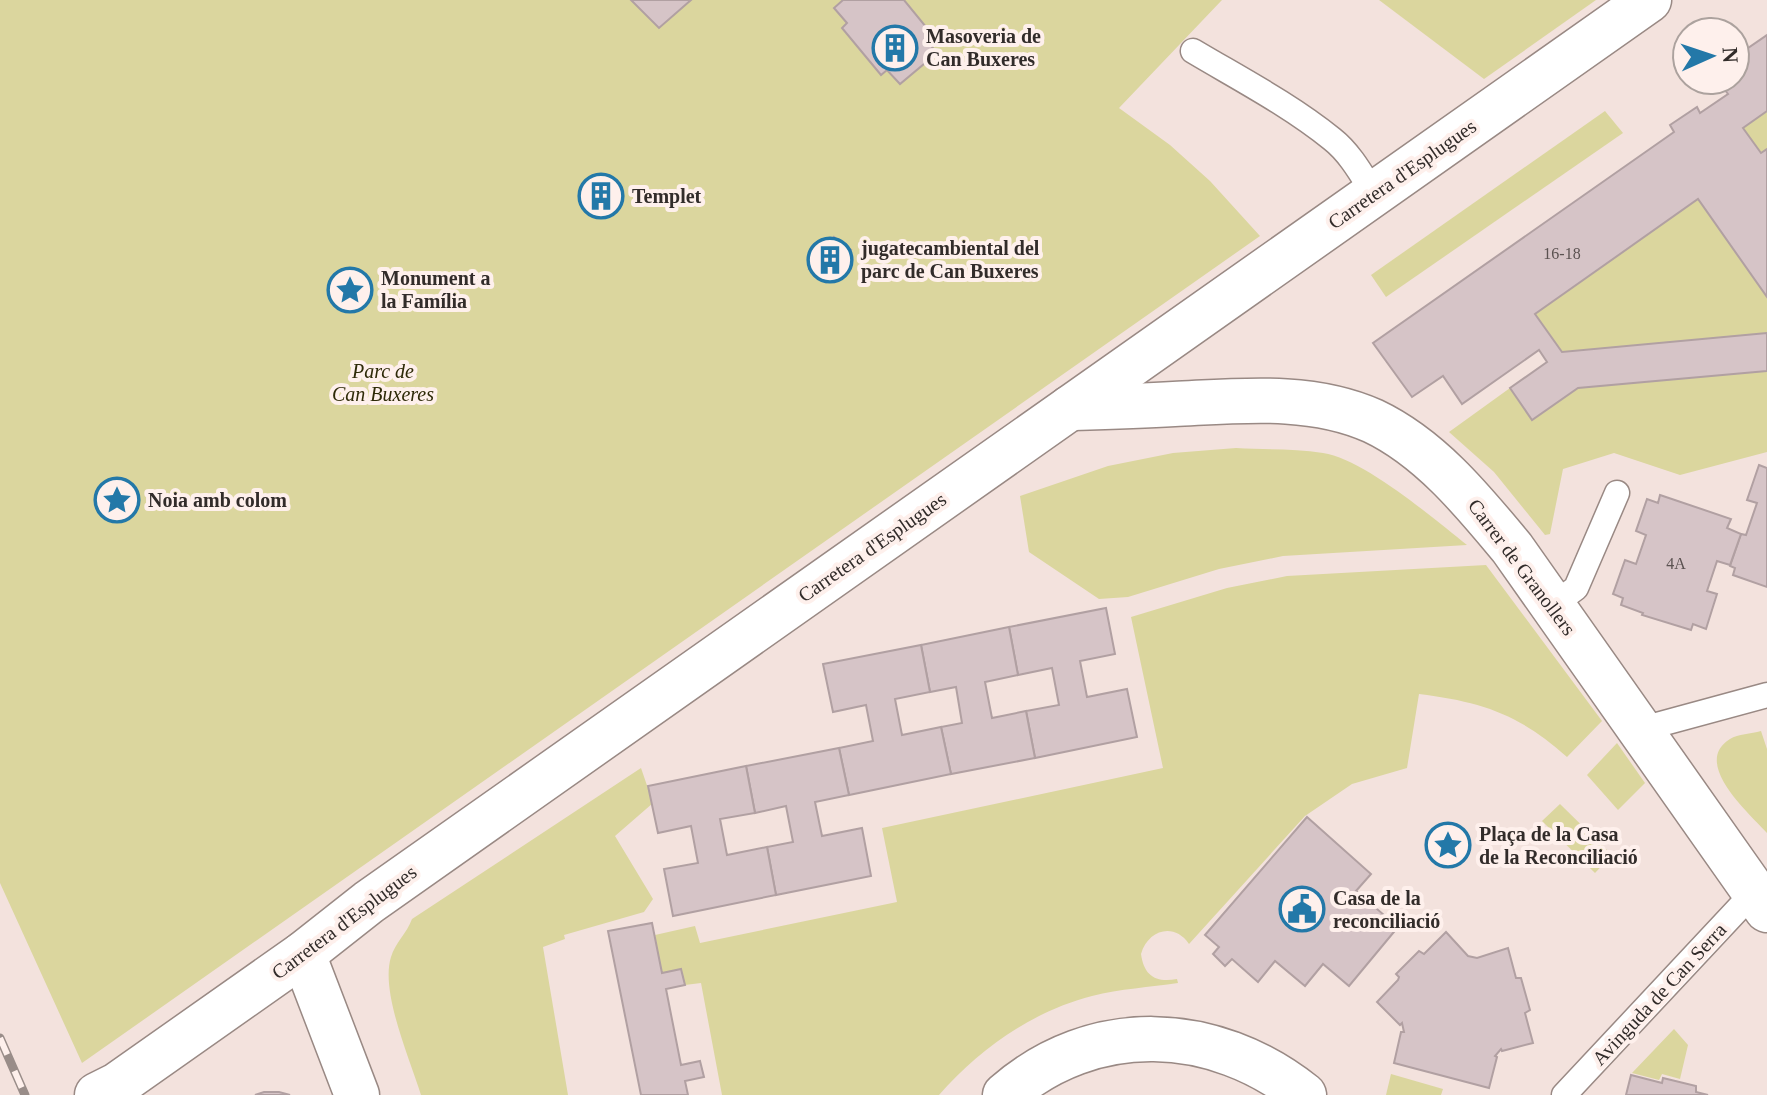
<svg xmlns="http://www.w3.org/2000/svg" width="1767" height="1095" viewBox="0 0 1767 1095" font-family="Georgia,serif">
<style>
.green{fill:#dbd69e}
.building{fill:#d6c4c7;stroke:#b1a0a2;stroke-width:2}
.lines{fill:none;stroke-linecap:round;stroke-linejoin:round}
.lane-casing{stroke:#998984;stroke-width:27}
.street-casing{stroke:#998984;stroke-width:47}
.lane{stroke:#fff;stroke-width:24}
.street{stroke:#fff;stroke-width:44}
.rail-casing{stroke:#998d89;stroke-width:9}
.rail{stroke:#fef0ec;stroke-width:6;stroke-dasharray:18;stroke-linecap:butt}
.labels{text-anchor:middle;stroke-width:8;stroke-linejoin:round;paint-order:stroke}
.number-label{font-size:16px;fill:#5b5251}
.poi-label{font-size:20px;font-weight:bold;fill:#322c2a;stroke:#fef0ec;text-anchor:start}
.street-label{font-size:20px;fill:#322c2a;stroke:#fef0ec}
.park-label{font-size:20px;font-style:italic;fill:#2e2a08;stroke:#fef0ec}
</style>
<rect width="100%" height="100%" fill="#f3e2dd"/>
<g class="green">
<polygon points="0,0 1222,0 1119,108 1170,145 1210,181 1260,236 82,1063 0,883"/>
<polygon points="1379,0 1596,0 1484,79"/>
<polygon points="1605,111 1623,133 1386,297 1371,275"/>
<polygon points="1767,111 1767,149 1761,153 1743,128"/>
<polygon points="1698,199 1767,297 1767,333 1562,352 1535,314"/>
<polygon points="1767,371 1767,452 1680,475 1614,453 1563,469 1550,534 1545,535 1494,472 1449,432 1510,388 1532,420 1578,388"/>
<path d="M1236 448C1265 450 1295 448 1323 453 1364 459 1433 518 1467 545L1283 556 1219 569 1128 597 1099 599 1029 552 1020 496 1108 466 1173 453Z"/>
<path d="M1486 565 1602 721 1567 757C1519 714 1482 702 1419 694L1407 768 1352 784 1305 816 1189 944C1174 922 1148 930 1141 954 1144 976 1156 983 1177 979L1178 983C1150 987 1120 989 1092 996 1033 1011 979 1049 939 1095H722L701 983 685 985 681 969 662 973 655 935 695 926 700 943 897 902 882 828 1163 768 1131 617 1227 588 1287 576Z"/>
<path d="M1761 731 1767 749V833C1749 813 1691 763 1730 739 1738 734 1751 734 1761 731Z"/>
<polygon points="1617,743 1645,783 1618,810 1587,775"/>
<path d="M641 768 653 803 615 836 653 899 644 912 564 935 565 939 543 947 568 1095H421C410 1059 380 992 391 957 395 943 407 933 412 919Z"/>
<polygon points="1560,804 1612,855 1595,873 1542,821"/>
<polygon points="1674,1029 1688,1045 1680,1079 1662,1074 1659,1080 1632,1073"/>
<polygon points="1391,1074 1443,1089 1441,1095 1386,1095"/>
</g>
<g class="building">
<polygon points="631,0 691,0 659,28"/>
<polygon points="843,0 904,0 931,33 933,38 928,42 937,53 900,84 887,70 881,75 842,28 847,23 834,8"/>
<polygon points="1767,35 1767,111 1743,128 1761,153 1767,149 1767,297 1698,199 1535,314 1562,352 1767,333 1767,371 1578,388 1532,420 1510,388 1547,362 1539,350 1462,404 1443,376 1412,397 1373,343 1674,132 1670,125 1697,107 1700,113 1728,94 1717,80 1735,80 1735,57"/>
<circle cx="601" cy="195" r="8"/>
<polygon points="834,237 851,250 826,282 809,269"/>
<polygon points="1759,465 1767,468 1767,587 1733,575 1735,568 1730,566 1741,534 1746,535 1757,503 1747,500"/>
<polygon points="1660,495 1731,519 1727,528 1741,534 1730,565 1717,561 1707,591 1717,594 1706,629 1693,624 1691,630 1642,615 1643,613 1621,605 1623,598 1613,594 1625,560 1636,564 1646,535 1636,531 1647,499 1658,503"/>
<polygon points="1106,608 1115,654 1080,661 1087,697 1127,689 1137,737 1035,758 1026,711 1059,705 1052,668 1018,675 1009,627"/>
<polygon points="1009,627 1018,675 985,682 992,718 1026,711 1035,758 951,774 941,727 962,723 956,687 930,692 921,645"/>
<polygon points="921,645 930,692 895,699 902,735 941,727 951,774 849,795 839,748 873,741 866,705 833,712 823,664"/>
<polygon points="839,748 849,795 815,802 822,836 862,828 871,876 776,895 767,847 793,842 786,806 755,813 746,766"/>
<polygon points="746,766 755,813 720,819 727,855 767,847 776,895 673,916 664,869 698,863 691,826 658,833 648,786"/>
<polygon points="1307,817 1371,874 1356,891 1398,927 1349,986 1323,964 1305,986 1275,961 1258,982 1232,959 1225,966 1213,954 1219,947 1205,935"/>
<polygon points="652,923 662,973 681,969 685,985 666,989 681,1065 700,1061 704,1077 685,1081 688,1095 641,1095 608,931"/>
<polygon points="1446,932 1468,956 1477,958 1508,948 1516,978 1521,978 1530,1010 1525,1013 1533,1043 1502,1051 1501,1049 1495,1056 1497,1057 1489,1088 1394,1063 1401,1032 1404,1032 1402,1023 1400,1025 1377,1002 1398,980 1399,977 1396,974 1419,951 1424,954"/>
<polygon points="1631,1075 1662,1083 1663,1078 1696,1086 1696,1092 1708,1095 1626,1095"/>
<polygon points="264,1092 279,1092 290,1095 255,1095"/>
</g>
<g class="lines">
<g class="lane-casing">
<g id="lane">
<path d="M1193 51C1240 79 1290 105 1332 139 1350 153 1362 175 1374 194"/>
<polyline points="1553,605 1576,588 1617,493"/>
<polyline points="1642,729 1767,695"/>
<polyline points="1564,1095 1754,892"/>
</g>
</g>
<g class="street-casing">
<g id="street">
<path d="M1070 408C1104 407 1139 406 1174 404 1239 401 1311 393 1373 421 1430 448 1473 501 1512 548L1767 910"/>
<polyline points="303,954 357,1095"/>
<polyline points="97,1095 117,1085 303,954 369,902 1649,0"/>
<path d="M1005 1095C1093 1018 1214 1023 1304 1095"/>
</g>
</g>
<use href="#lane" class="lane"/>
<use href="#street" class="street"/>
<g class="rail-casing">
<polyline id="rail" points="0,1038 25,1095"/>
</g>
<use href="#rail" class="rail"/>
</g>
<defs>
<g id="building-ring" transform="scale(2.3)"><circle r="9.5" fill="#fef0ec" stroke="#2378a8" stroke-width="1.5"/><path d="M-4-6H4V6H1V3H-1V6H-4ZM-2.5-4.3h1.7v1.8h-1.7ZM.8-4.3h1.7v1.8H.8ZM-2.5-1h1.7V.8h-1.7ZM.8-1h1.7V.8H.8Z" fill="#2378a8"/></g>
<g id="sight-ring" transform="scale(2.3)"><circle r="9.5" fill="#fef0ec" stroke="#2378a8" stroke-width="1.5"/><path d="M0-6L1.8-2.2L6-1.7L2.9 1.2L3.7 5.4L0 3.3L-3.7 5.4L-2.9 1.2L-6-1.7L-1.8-2.2Z" fill="#2378a8"/></g>
<g id="civic-ring" transform="scale(2.3)"><circle r="9.5" fill="#fef0ec" stroke="#2378a8" stroke-width="1.5"/><path d="M-.6-6.5H3V-4.5H.6V-3L4-1V1h2V6H-6V1h2V-1L-.6-3ZM-1.2 2.5V6h2.4V2.5Z" fill="#2378a8"/></g>
</defs>
<g fill-rule="evenodd">
<use href="#building-ring" x="895" y="48"/>
<use href="#building-ring" x="601" y="196"/>
<use href="#building-ring" x="830" y="260"/>
<use href="#sight-ring" x="350" y="290"/>
<use href="#sight-ring" x="117" y="500"/>
<use href="#sight-ring" x="1448" y="845"/>
<use href="#civic-ring" x="1302" y="909"/>
</g>
<g class="labels">
<g class="number-label">
<text x="1562" y="259">16-18</text>
<text x="1676" y="569">4A</text>
</g>
<g class="poi-label">
<text x="926" y="43">Masoveria de<tspan x="926" dy="23">Can Buxeres</tspan></text>
<text x="632" y="203">Templet</text>
<text x="861" y="255">jugatecambiental del<tspan x="861" dy="23">parc de Can Buxeres</tspan></text>
<text x="381" y="285">Monument a<tspan x="381" dy="23">la Família</tspan></text>
<text x="148" y="507">Noia amb colom</text>
<text x="1479" y="841">Plaça de la Casa<tspan x="1479" dy="23">de la Reconciliació</tspan></text>
<text x="1333" y="905">Casa de la<tspan x="1333" dy="23">reconciliació</tspan></text>
</g>
<g class="street-label">
<text transform="translate(1402 174) rotate(-35)" y="7">Carretera d'Esplugues</text>
<text transform="translate(872 547) rotate(-35)" y="7">Carretera d'Esplugues</text>
<text transform="translate(1522 567) rotate(53)" y="7">Carrer de Granollers</text>
<text transform="translate(344 922) rotate(-37)" y="7">Carretera d'Esplugues</text>
<text transform="translate(1659 994) rotate(-47)" y="7">Avinguda de Can Serra</text>
</g>
<g class="park-label">
<text x="383" y="378">Parc de<tspan x="383" dy="23">Can Buxeres</tspan></text>
</g>
</g>
<g transform="translate(1711 56) rotate(87)"><circle r="38" fill="#fef0ec" stroke="#aca29e" stroke-width="2"/>
<path d="M0-6L14 30L0 20L-14 30Z" fill="#2378a8"/>
<text y="-12" font-size="22" font-weight="bold" text-anchor="middle" fill="#322c2a">N</text>
</g>
</svg>
